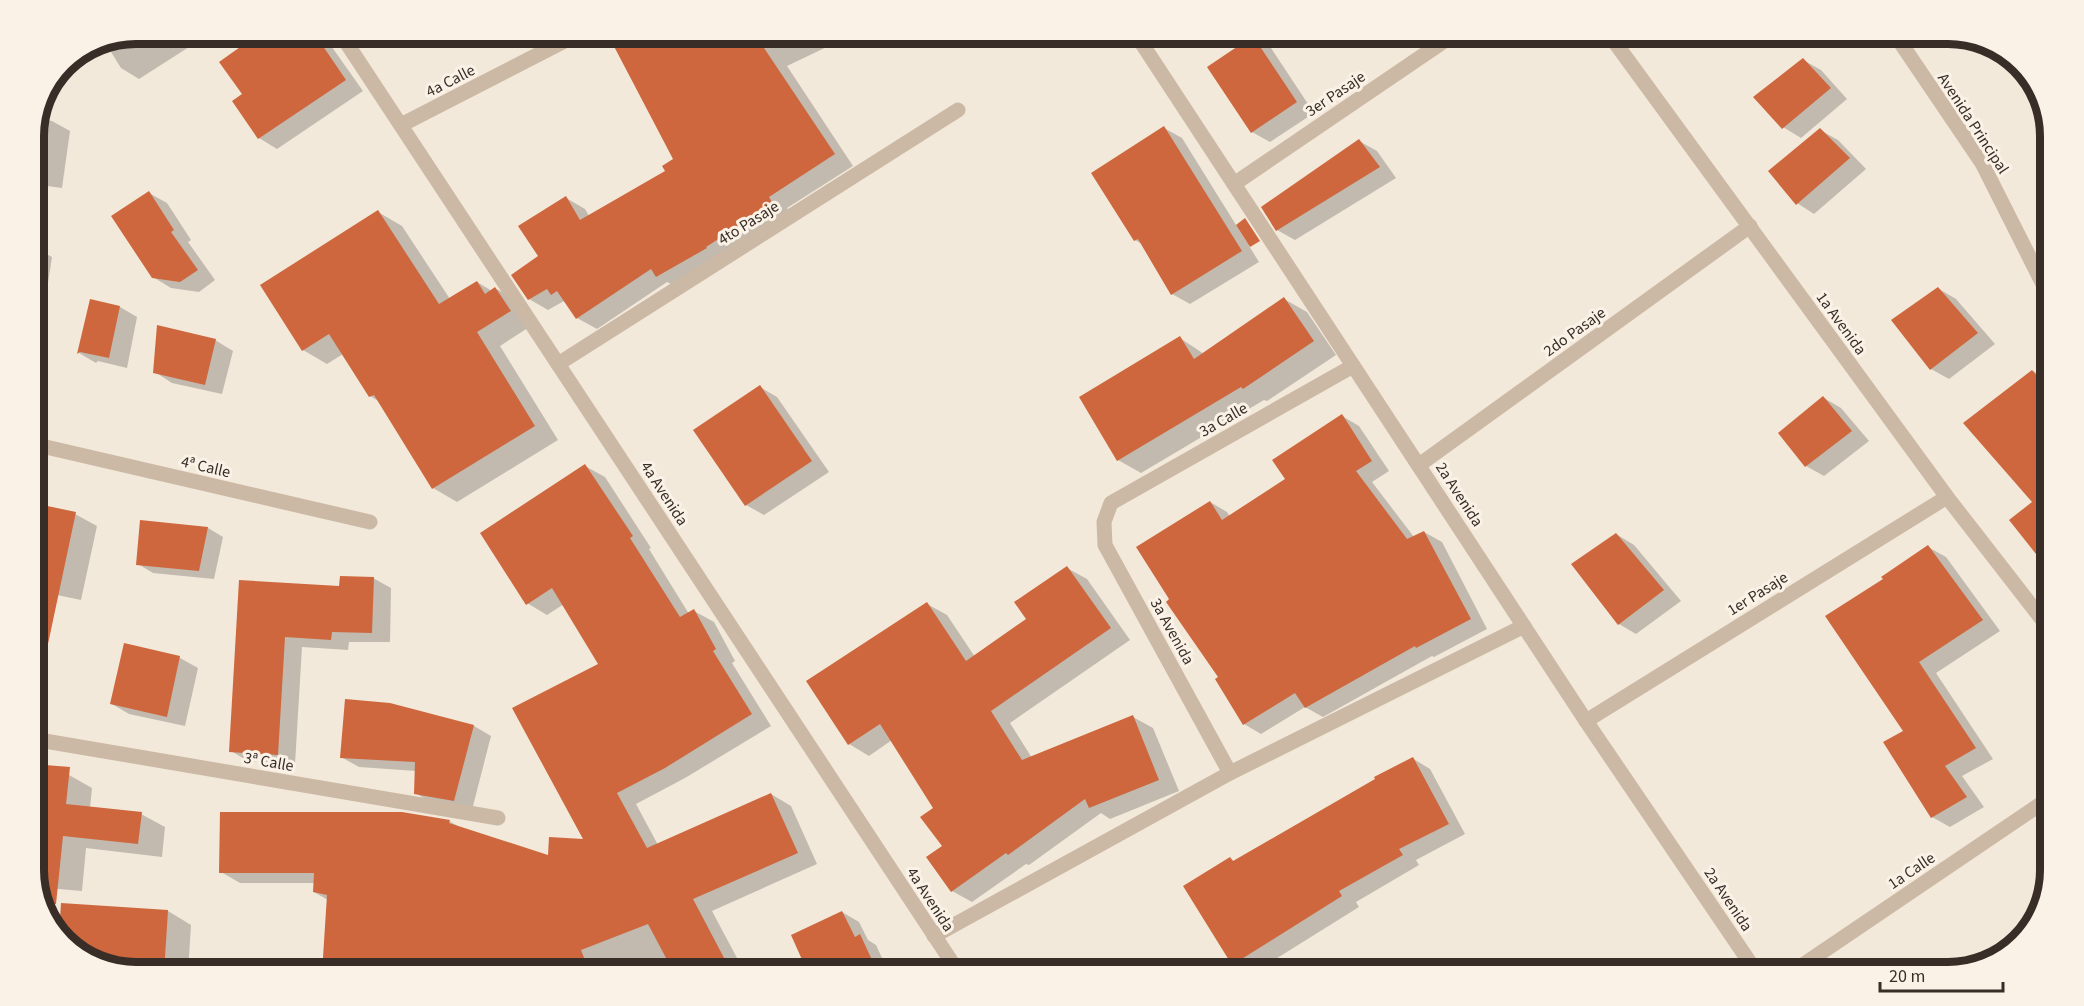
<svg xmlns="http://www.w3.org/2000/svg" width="2084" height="1006" viewBox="0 0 2084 1006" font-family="'Source Sans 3',sans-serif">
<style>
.shadow{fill:#0003}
.building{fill:#ce673d}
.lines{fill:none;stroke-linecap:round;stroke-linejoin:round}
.minor{stroke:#ccb9a5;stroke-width:15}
.major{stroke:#7b6457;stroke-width:15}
.labels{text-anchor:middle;stroke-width:6;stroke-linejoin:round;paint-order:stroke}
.street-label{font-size:16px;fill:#382d27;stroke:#fbf2e7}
.rim{fill:none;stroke:#382d27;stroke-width:8}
</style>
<rect width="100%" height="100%" fill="#f3e9da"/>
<g class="shadow">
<polygon points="135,33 180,33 189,47 139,79 121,68 103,39"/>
<polygon points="252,33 322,33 363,91 277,149 259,138 234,101 244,95 255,38"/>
<polygon points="498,33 517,33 507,38"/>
<polygon points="609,33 854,33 854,34 787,66 853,166 787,208 792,215 677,287 667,282 597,329 577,318 564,301 548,310 529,299 540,256 566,198 585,209 589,216 667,171 675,160"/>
<polygon points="1253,38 1271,48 1314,113 1270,142 1252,132"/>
<polygon points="1803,60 1821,70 1847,99 1801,138 1783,127"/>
<polygon points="38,119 52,121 70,131 62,188 33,184 33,129"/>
<polygon points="1164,128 1182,138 1259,262 1190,304 1172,294 1142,244 1135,240"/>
<polygon points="1820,130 1838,140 1866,169 1814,214 1797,203"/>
<polygon points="1359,141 1377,151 1396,178 1295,240 1277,230"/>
<polygon points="149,193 167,203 191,240 188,242 215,280 199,292 171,288 153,277"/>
<polygon points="378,212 402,226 450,299 477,282 492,291 495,288 519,302 534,324 500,346 558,440 457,502 433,488 380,402 370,396 343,354 327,364 303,350"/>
<polygon points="33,247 52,257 46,296 33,295"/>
<polygon points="1939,289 1956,299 1995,344 1949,379 1931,369"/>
<polygon points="1284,299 1307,312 1336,355 1267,401 1264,400 1141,473 1118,460 1180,338 1204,354"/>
<polygon points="91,301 120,307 137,317 127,368 98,361 96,363 79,353"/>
<polygon points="215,340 233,351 222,394 172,383 155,372"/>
<polygon points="2033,371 2051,382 2051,570 2034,502"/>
<polygon points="760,387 777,397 829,472 764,515 746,505"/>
<polygon points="1824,398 1841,408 1869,441 1824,476 1806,466 1780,433"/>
<polygon points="1342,416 1359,426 1389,471 1372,482 1414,537 1424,532 1442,542 1487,629 1434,657 1432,656 1323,717 1305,707 1261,734 1244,724 1221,678 1210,502 1227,512 1230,517 1287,480"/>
<polygon points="585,466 605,477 651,548 649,549 689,614 694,611 714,622 735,661 732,663 771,726 685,778 636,804 658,845 771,794 791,806 817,864 712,911 745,973 323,973 328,900 314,892 315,883 240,883 221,872 449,821 463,829 549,857 586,840 600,665 564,604 547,615 527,603"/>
<polygon points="33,502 39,506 75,514 97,526 81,600 33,590"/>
<polygon points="142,521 208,528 223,537 214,579 153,573 138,564"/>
<polygon points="1616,534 1634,545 1681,601 1636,634 1619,624"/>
<polygon points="1928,547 1946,557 2000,631 1936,673 1993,759 1962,776 1984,807 1950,827 1932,817 1905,732"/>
<polygon points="1067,568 1087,579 1130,640 1010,723 1032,758 1133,717 1153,728 1179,791 1110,819 1101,813 1029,865 1026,864 972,902 952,891 935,808 892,740 869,756 849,744 927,604 947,615 975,657 1028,620"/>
<polygon points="373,578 391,588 390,642 349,642 348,650 302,647 295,764 248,761 231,751 241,581 341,588"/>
<polygon points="125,645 180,658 198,668 185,726 129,714 112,704"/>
<polygon points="390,704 474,726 491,736 472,810 433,803 415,793 416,771 359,767 341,757"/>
<polygon points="1412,758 1430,769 1465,834 1416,860 1419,865 1356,902 1359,907 1253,973 1249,973 1233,964 1230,859 1235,862"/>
<polygon points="69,775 92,788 90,808 141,814 165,827 162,857 86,848 82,891 36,887"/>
<polygon points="168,911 191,925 188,973 135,973"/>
<polygon points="842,912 859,922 868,940 876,945 889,973 798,973 795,966 804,961"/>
<polygon points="204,965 250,967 260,973 203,973"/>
</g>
<g class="building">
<polygon points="260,33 314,33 346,80 258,139 232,101 242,94 219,62"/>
<polygon points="607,33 754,33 835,154 769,197 773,204 706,247 707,248 656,277 651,269 576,319 557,291 551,295 547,289 528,300 511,275 538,256 518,226 566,196 580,220 665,171 662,166 673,159"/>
<polygon points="1253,36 1297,102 1251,133 1207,67"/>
<polygon points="1803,58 1831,88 1782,129 1753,97"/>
<polygon points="1164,126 1242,251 1171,295 1138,239 1134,241 1091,173"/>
<polygon points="1820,128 1850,158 1796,205 1768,171"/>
<polygon points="1359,139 1380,167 1276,231 1261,207"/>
<polygon points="149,191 174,230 171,232 198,270 180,282 152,278 111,216"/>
<polygon points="378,210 439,304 477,281 485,294 495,287 511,311 477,332 535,426 432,489 374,395 369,397 329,334 302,351 260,285"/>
<polygon points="1245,218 1260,241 1250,247 1236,225"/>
<polygon points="1938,287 1978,333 1930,370 1891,320"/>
<polygon points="1284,297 1314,341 1243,389 1241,387 1117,461 1079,397 1180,336 1194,359"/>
<polygon points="90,299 120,306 109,358 80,352 77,354"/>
<polygon points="157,325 216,339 205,385 153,373"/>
<polygon points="2032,370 2051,392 2051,573 2009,520 2032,502 1963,423"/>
<polygon points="760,385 812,461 745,506 693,430"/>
<polygon points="1823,396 1852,431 1805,467 1778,433"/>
<polygon points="1342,414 1372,461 1356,471 1407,539 1424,531 1471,619 1416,648 1415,646 1305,708 1295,693 1243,725 1215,679 1218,677 1166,602 1169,599 1136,547 1210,501 1222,520 1285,479 1272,460"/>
<polygon points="585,464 633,536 630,538 680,617 694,609 716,649 713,651 752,714 665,768 617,793 647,848 771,793 798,853 693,899 732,973 674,973 648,924 581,950 590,973 322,973 327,895 313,892 314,873 219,873 220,812 402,812 450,820 449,823 548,855 549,837 583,839 512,708 598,664 552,588 526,605 480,533"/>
<polygon points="33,503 76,512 48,644 33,642"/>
<polygon points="140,520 208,527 199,571 136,565"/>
<polygon points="1616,533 1664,590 1618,625 1571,564"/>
<polygon points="1928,545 1983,620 1919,662 1976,748 1945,766 1967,797 1931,818 1883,742 1903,731 1825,616 1883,579 1881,577"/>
<polygon points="1067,566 1111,628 991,711 1022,760 1133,715 1159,780 1089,808 1085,799 1008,855 1006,853 951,892 926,857 942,846 920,817 933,808 880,724 848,745 806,681 927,602 966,661 1026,619 1014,602"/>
<polygon points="340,576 374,577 372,633 332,632 331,640 285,637 278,755 229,752 239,580 339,586"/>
<polygon points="124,643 180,656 167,717 110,704"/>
<polygon points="345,699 390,703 474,725 454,801 414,794 415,762 340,758"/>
<polygon points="1413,757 1449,824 1399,849 1403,855 1339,891 1342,896 1232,965 1183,886 1230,857 1233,861 1375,779 1374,777"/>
<polygon points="33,764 70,767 66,804 142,812 138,844 63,836 56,904 42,904 33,878"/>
<polygon points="61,903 168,910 164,973 135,973 90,963 59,936"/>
<polygon points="842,911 855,937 860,934 878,973 808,973 791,935"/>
</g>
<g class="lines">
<g class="minor">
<polyline points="340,33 959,973"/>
<polyline points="1135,33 1586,721 1757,973"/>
<polyline points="1608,33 1947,497 2051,631"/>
<polyline points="1894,33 1982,163 2051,300"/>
<polyline points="401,125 580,33"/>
<polyline points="1234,184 1456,33"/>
<polyline points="558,364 958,110"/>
<polyline points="33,444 370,522"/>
<polyline points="1419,465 1750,226"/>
<polyline points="1586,721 1947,497"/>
<polyline points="33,739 498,818"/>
<polyline points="1230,773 1105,545 1104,522 1111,503 1353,366"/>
<polyline points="934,936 1230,773 1524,626"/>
<polyline points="1791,973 2051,797"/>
</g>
<polyline class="major" points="1991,960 2017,943"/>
</g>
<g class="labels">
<g class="street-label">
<text transform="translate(450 80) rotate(-27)" y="6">4a Calle</text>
<text transform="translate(1335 93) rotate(-34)" y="6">3er Pasaje</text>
<text transform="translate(1974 123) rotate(57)" y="6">Avenida Principal</text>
<text transform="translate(748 222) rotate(-32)" y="6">4to Pasaje</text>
<text transform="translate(1842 323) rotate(54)" y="6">1a Avenida</text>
<text transform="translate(1574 331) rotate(-36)" y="6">2do Pasaje</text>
<text transform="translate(1223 419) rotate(-30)" y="6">3a Calle</text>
<text transform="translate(206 466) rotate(13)" y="6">4ª Calle</text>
<text transform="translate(665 493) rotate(57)" y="6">4a Avenida</text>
<text transform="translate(1460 494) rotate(57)" y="6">2a Avenida</text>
<text transform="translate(1757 593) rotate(-32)" y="6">1er Pasaje</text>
<text transform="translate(1173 631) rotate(61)" y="6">3a Avenida</text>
<text transform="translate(269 761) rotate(10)" y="6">3ª Calle</text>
<text transform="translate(1911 870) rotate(-34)" y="6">1a Calle</text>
<text transform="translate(931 899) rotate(57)" y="6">4a Avenida</text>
<text transform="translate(1729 899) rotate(56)" y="6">2a Avenida</text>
</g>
</g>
<path d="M0 0H2084V1006H0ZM136 44H1948A92 92 0 0 1 2040 136V870A92 92 0 0 1 1948 962H136A92 92 0 0 1 44 870V136A92 92 0 0 1 136 44Z" fill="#fbf2e7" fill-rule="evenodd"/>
<path class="rim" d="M136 44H1948A92 92 0 0 1 2040 136V870A92 92 0 0 1 1948 962H136A92 92 0 0 1 44 870V136A92 92 0 0 1 136 44Z"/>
<path d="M1880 982v9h123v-9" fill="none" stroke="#382d27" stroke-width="3"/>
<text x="1889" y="982" font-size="18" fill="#382d27" stroke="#fbf2e7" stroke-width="4.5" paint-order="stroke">20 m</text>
</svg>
